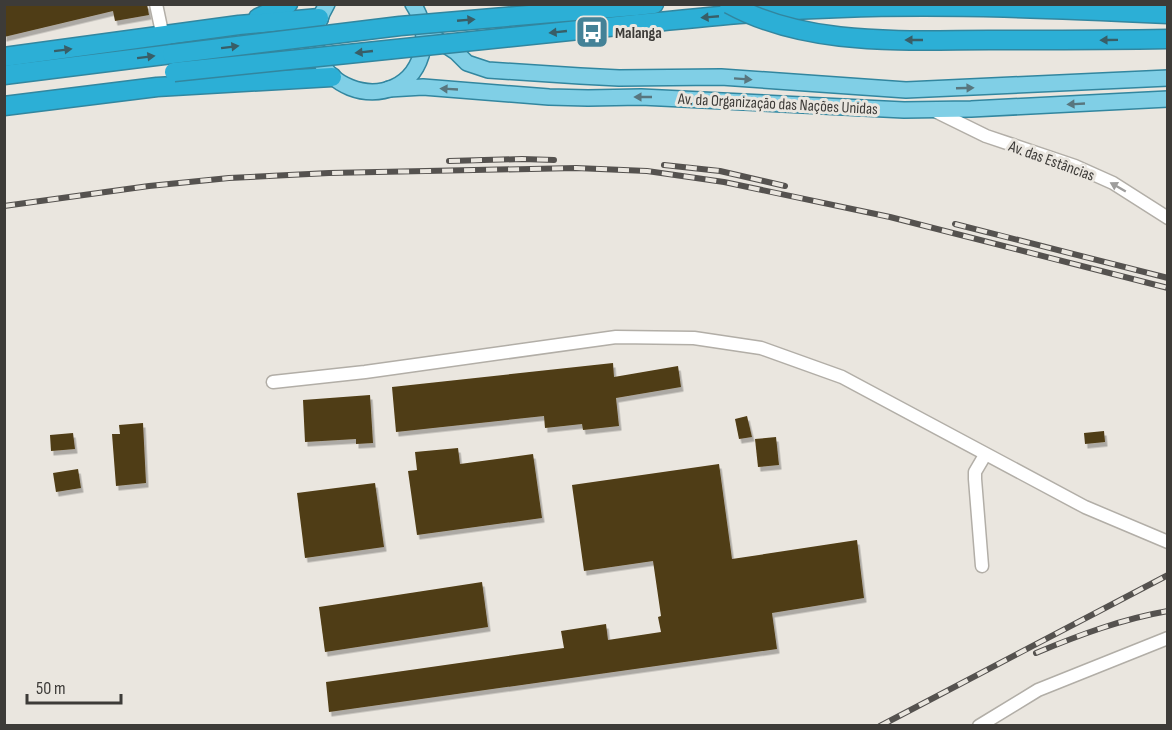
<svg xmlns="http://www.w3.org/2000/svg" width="1172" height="730" viewBox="0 0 1172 730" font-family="'Sofia Sans Condensed',sans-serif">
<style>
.building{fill:#503c14;filter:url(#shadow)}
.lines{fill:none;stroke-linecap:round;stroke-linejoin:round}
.minor-casing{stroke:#b2aea7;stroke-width:15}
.major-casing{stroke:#32869f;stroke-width:18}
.highway-casing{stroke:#32869f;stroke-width:21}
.minor{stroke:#fff;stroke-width:12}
.major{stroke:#80cfe6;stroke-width:15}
.highway{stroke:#2cafd6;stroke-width:18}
.rail-casing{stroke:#55524f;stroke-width:6}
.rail{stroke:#eae6df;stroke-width:4;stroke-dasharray:11;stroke-linecap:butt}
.highway-bridge-casing{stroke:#32869f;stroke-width:21;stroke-linecap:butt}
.highway-bridge{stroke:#2cafd6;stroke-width:18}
.oneway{fill:#385e67}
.oneway2{fill:#58767e}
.oneway3{fill:#9e9d9c}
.labels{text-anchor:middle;stroke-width:6;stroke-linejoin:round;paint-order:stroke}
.poi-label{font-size:16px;font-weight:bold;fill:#3d3b38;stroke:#eae6df;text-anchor:start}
.street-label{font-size:16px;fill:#3d3b38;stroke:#eae6df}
</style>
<defs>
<filter id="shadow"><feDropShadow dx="2.5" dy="4.5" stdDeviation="0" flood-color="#0004"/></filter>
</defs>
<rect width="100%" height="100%" fill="#eae6df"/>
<g class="building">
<polygon points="4,4 147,4 149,15 115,21 113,11 4,37"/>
<polygon points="613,363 614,377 678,366 681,387 616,398 619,426 583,430 582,424 545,428 544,416 396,432 392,387"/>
<polygon points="370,395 373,443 356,444 356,439 305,442 303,400"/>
<polygon points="747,416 752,437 739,439 735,419"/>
<polygon points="143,423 146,483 116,486 112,434 120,434 119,425"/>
<polygon points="1104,431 1105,442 1085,444 1084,433"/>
<polygon points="73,433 75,449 51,451 50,435"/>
<polygon points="776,437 779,465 758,467 755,439"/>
<polygon points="458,448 460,464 533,454 542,518 417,535 408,471 417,470 415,452"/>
<polygon points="719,464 732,559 857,540 864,598 772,613 777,649 329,712 326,682 564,648 561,631 606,624 608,640 661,632 658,617 661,616 653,561 584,571 572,485"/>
<polygon points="78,469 81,488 56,492 53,473"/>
<polygon points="375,483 384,547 305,558 297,493"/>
<polygon points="482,582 488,627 325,652 319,607"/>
</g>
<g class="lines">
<g class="minor-casing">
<g id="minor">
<polyline points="156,4 163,37"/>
<polyline points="933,110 986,136 1075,166 1113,183 1168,218"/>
<polyline points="273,382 365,372 616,337 694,338 761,348 842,377 1085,507 1168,542"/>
<polyline points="982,566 975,479 975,472 985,455"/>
<polyline points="979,726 1038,690 1168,638"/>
</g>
</g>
<g class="major-casing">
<g id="major">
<path d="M327 4C278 86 406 130 423 48 426 34 421 16 413 4"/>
<polyline points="424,31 456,52 467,63 488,70 580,76 619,78 721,77 906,90 1168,78"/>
<polyline points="389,89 423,87 549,97 588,98 641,97 904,110 971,109 1168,99"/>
</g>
</g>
<g class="highway-casing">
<g id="highway">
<polyline points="635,6 654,4"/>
<polyline points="258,18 288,4"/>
<path d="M637 24C705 17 773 10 841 8 949 4 1059 9 1168 14"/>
<polyline points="4,57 239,25 319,18"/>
<polyline points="4,75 172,54"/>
<polyline points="4,106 157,87 332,77"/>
</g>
</g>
<use href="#minor" class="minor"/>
<use href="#major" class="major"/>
<use href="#highway" class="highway"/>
<g class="rail-casing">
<g id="rail">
<polyline points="449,161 522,159 554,160"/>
<polyline points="664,165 720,171 785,186"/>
<polyline points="4,206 149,186 229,178 329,173 576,168 647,171 724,182 890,217 1168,288"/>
<polyline points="955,224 1168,278"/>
<path d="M1036 653C1079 635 1122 619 1168 611"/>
<polyline points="880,726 1168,575"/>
</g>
</g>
<use href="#rail" class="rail"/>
<g class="highway-bridge-casing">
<g id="highway-bridge">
<path d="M729 4C807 47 903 40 989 40 1049 40 1108 40 1168 39"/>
<polyline points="172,54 400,26 635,6"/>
<polyline points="174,72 637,24"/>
</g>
</g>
<use href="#highway-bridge" class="highway-bridge"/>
</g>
<defs><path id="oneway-solid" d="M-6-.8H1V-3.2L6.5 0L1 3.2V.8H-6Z" transform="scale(1.5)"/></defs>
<g class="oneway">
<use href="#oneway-solid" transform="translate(710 17) rotate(175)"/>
<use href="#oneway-solid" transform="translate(466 20) rotate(-5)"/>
<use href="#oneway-solid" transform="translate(558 32) rotate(174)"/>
<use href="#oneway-solid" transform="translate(914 40) rotate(180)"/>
<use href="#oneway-solid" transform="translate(1109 40) rotate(179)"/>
<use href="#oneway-solid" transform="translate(230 47) rotate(-7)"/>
<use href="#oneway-solid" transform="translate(63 50) rotate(-7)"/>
<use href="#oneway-solid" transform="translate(364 52) rotate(174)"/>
<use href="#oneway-solid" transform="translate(146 57) rotate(-7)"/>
</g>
<g class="oneway2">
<use href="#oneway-solid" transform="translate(743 79) rotate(4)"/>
<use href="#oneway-solid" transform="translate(965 88) rotate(-2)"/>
<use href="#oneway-solid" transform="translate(449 89) rotate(-177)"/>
<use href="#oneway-solid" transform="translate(643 97) rotate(-180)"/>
<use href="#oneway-solid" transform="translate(1076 104) rotate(177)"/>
</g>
<use class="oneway3" href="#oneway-solid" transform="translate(1118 187) rotate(-150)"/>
<defs>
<g id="bus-square" transform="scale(1.725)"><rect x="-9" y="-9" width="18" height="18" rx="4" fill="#448297" stroke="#eae6df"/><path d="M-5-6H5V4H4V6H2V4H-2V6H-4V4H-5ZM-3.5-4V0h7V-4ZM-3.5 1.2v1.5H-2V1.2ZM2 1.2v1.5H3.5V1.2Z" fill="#fff"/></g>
</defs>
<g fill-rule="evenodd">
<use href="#bus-square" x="592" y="32"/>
</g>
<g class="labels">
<g class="poi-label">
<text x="615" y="38">Malanga</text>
</g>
<g class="street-label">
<text transform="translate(778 103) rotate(3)" y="6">Av. da Organização das Nações Unidas</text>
<text transform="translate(1052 160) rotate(20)" y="6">Av. das Estâncias</text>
</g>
</g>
<rect width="1172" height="730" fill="none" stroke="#3d3b38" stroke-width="12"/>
<path d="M27 694v9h94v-9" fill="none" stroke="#3d3b38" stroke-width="3"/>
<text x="36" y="694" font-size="18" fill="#3d3b38" stroke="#eae6df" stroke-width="4.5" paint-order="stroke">50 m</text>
</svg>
